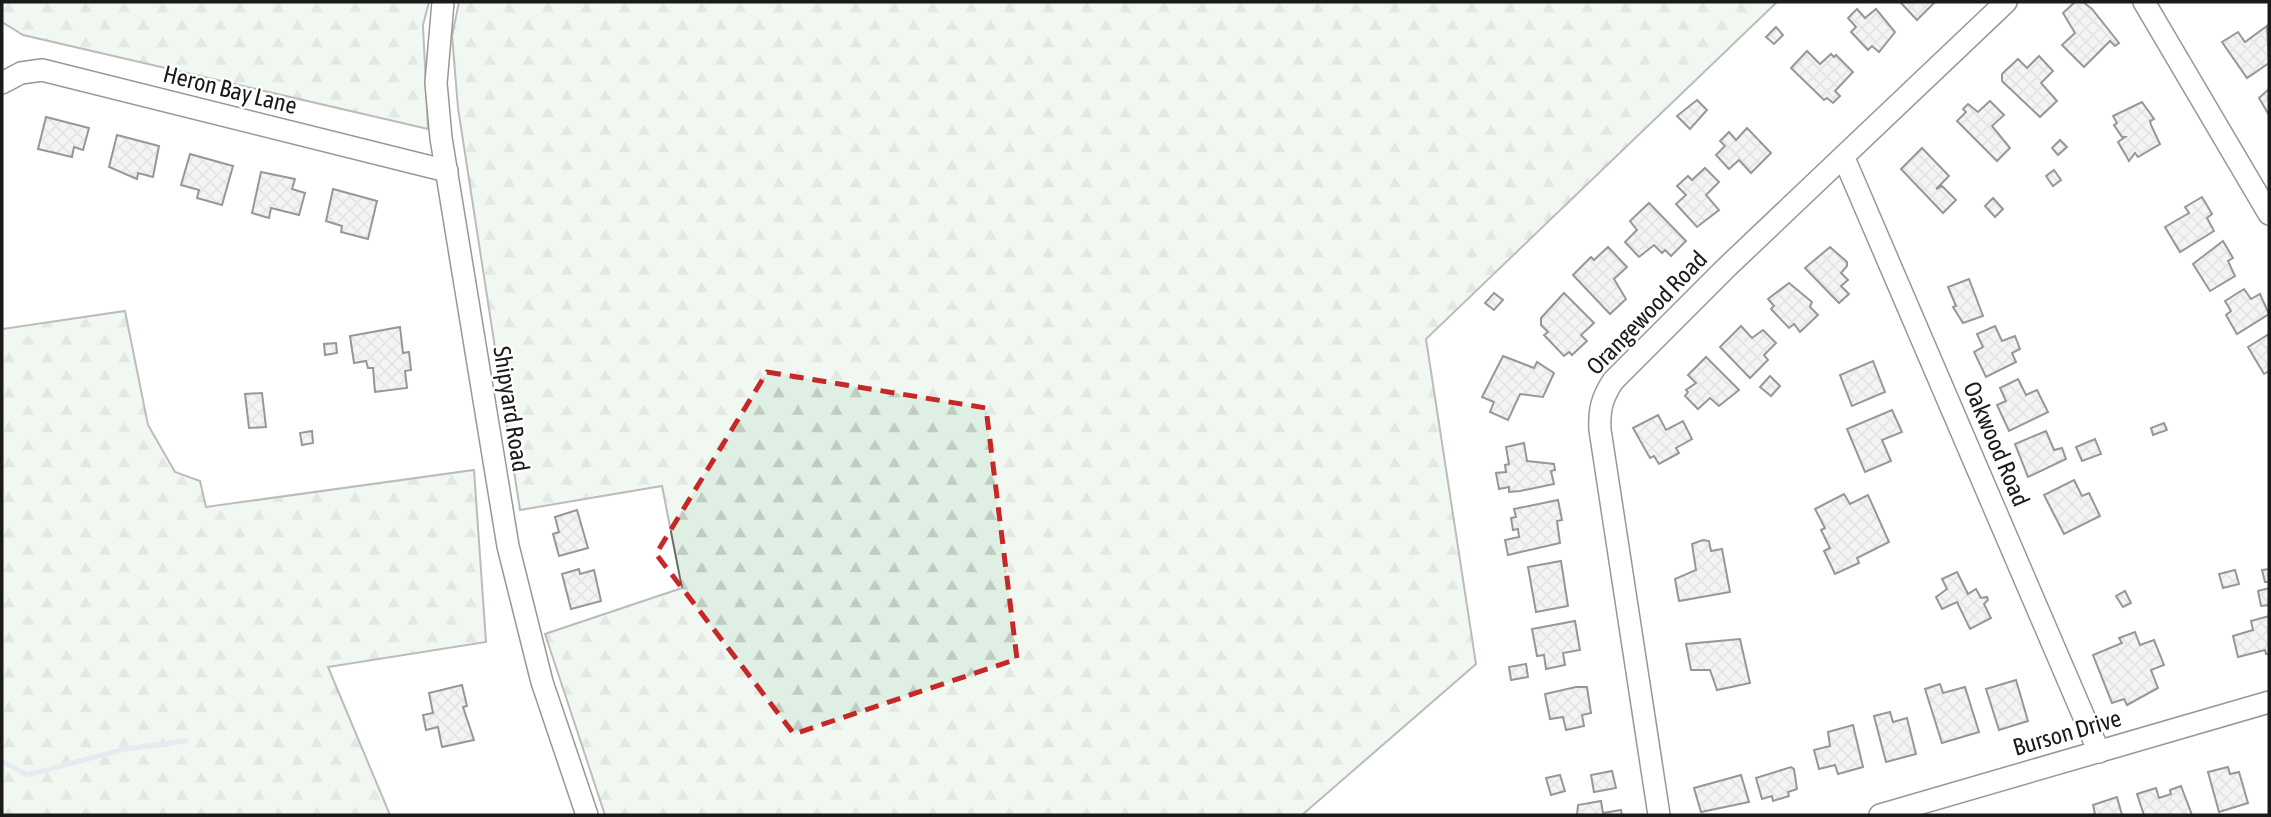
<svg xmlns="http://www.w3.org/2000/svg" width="2271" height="817" viewBox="0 0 2271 817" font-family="'Asap Condensed',sans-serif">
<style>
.forest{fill:url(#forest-firs);stroke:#6a6a6a;stroke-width:2}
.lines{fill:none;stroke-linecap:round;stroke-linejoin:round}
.stream{stroke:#c6d2dc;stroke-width:5}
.building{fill:url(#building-cross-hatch);stroke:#1a1a1a;stroke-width:2}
.minor-casing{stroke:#1a1a1a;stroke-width:24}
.minor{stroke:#fff;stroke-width:21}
.marked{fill:none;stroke:#c62828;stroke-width:5;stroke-dasharray:14 9;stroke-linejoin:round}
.labels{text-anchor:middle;stroke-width:5;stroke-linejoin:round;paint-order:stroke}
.street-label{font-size:24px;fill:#1a1a1a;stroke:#fff}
</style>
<defs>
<pattern id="forest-firs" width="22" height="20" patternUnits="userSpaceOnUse" patternTransform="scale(1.75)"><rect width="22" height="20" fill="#e0efe3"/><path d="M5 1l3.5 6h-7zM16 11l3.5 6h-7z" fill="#c0ccc2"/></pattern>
<pattern id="building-cross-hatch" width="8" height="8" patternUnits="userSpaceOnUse" patternTransform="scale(1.75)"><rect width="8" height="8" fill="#e6e6e6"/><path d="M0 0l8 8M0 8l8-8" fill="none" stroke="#c5c5c5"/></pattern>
</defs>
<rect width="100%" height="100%" fill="#fff"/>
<g class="forest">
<polygon points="2,2 429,2 423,25 428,129 23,35 2,22"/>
<polygon points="459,2 1777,2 1426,339 1476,664 1302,815 605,815 545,634 682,588 662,486 520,510 458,108 452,36"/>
<polygon points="125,311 148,425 175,472 200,481 206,507 474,470 486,642 328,667 390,815 2,815 2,329"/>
</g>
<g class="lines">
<polyline class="stream" points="2,761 27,775 125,749 186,741"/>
</g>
<g class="building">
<polygon points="1900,2 1935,2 1917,20"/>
<polygon points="2075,2 2083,2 2092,9 2119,43 2115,46 2110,41 2084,67 2062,45 2075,33 2063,13"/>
<polygon points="1857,9 1865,18 1876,9 1895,32 1879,52 1872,46 1868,50 1851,32 1856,27 1848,18"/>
<polygon points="2267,26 2269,63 2247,78 2222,42 2238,32 2245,42"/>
<polygon points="1776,27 1783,35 1774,44 1766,37"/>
<polygon points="1807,51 1820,64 1831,54 1834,57 1836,55 1853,72 1835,91 1840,96 1833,103 1827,98 1824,100 1791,68"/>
<polygon points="2039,56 2053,71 2041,83 2057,101 2040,117 2002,81 2002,74 2018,59 2027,68"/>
<polygon points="2269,89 2269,115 2259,98"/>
<polygon points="1697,100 1707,110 1690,129 1677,116"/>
<polygon points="1990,101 2004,115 1992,126 2010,148 1997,161 1957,121 1966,112 1963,109 1968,104 1978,112"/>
<polygon points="2142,102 2154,119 2150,121 2151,125 2160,144 2138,157 2135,153 2129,161 2118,142 2125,137 2122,137 2114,125 2117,123 2113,116"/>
<polygon points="46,117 89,128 83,150 74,147 72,157 38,149"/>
<polygon points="1747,128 1771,153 1751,173 1739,160 1729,169 1716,155 1725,146 1720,141 1729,132 1736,140"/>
<polygon points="117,135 159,146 153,177 138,173 137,179 109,167"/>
<polygon points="2060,140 2067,147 2058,155 2052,148"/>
<polygon points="1922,148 1949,176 1936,189 1942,186 1956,200 1943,213 1901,169"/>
<polygon points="190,154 233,166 222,205 197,198 199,190 181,185"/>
<polygon points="1705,168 1719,182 1706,195 1719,210 1697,227 1676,204 1686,195 1677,186 1688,176 1692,180"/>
<polygon points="2054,170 2061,180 2053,186 2046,176"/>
<polygon points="261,172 295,179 292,189 305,193 299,215 271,208 269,218 252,213"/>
<polygon points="333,189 377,201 368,239 341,232 342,226 326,221"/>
<polygon points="2202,197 2212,214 2207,218 2214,231 2180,252 2165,227 2189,213 2185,207"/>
<polygon points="1993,198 2003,209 1995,217 1985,206"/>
<polygon points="1649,203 1686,241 1671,256 1665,250 1662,253 1654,245 1639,257 1625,242 1637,230 1630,221"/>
<polygon points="2223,241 2233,258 2228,261 2235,276 2210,291 2193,264"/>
<polygon points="1608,247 1627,267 1614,279 1626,299 1610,314 1573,275 1591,257 1594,260"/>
<polygon points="1830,247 1847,262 1847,266 1841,273 1848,280 1841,286 1849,294 1839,303 1805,268"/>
<polygon points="1969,279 1983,316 1963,323 1953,307 1956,306 1948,287"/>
<polygon points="1789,283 1812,302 1810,307 1818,315 1800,332 1794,324 1789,328 1771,309 1774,306 1768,299"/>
<polygon points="2244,289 2251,299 2260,294 2269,314 2237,334 2226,315 2231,311 2225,301"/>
<polygon points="1494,293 1503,300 1494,310 1485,303"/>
<polygon points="1564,293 1594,323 1581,335 1587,341 1572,355 1569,352 1564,356 1544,335 1548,332 1541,325 1541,318"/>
<polygon points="1741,326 1752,338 1763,330 1776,343 1764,355 1768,360 1750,378 1720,347"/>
<polygon points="1995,326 2002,341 2015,336 2020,349 2012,353 2016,362 1986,377 1974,352 1983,347 1977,334"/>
<polygon points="400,327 403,353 409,352 411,370 405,371 407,388 375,392 373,368 368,368 366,361 354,363 350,336"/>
<polygon points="2269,334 2269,371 2264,374 2248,347"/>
<polygon points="336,343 337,353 325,355 324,344"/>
<polygon points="1503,356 1534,368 1537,362 1554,373 1543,397 1520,394 1508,420 1490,412 1494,402 1482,397"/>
<polygon points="1706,357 1739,390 1719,406 1710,398 1698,409 1685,396 1688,392 1686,390 1696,383 1688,375"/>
<polygon points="1873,361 1885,392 1852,406 1840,375"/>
<polygon points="1770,376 1780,386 1771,396 1760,387"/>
<polygon points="2018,379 2026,395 2037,390 2048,412 2009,431 1997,405 2006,401 2000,388"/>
<polygon points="262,393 266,427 249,428 245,394"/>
<polygon points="1892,410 1902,432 1882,440 1891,461 1865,472 1847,429"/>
<polygon points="1658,415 1666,430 1683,421 1692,439 1676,448 1679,453 1659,464 1654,456 1650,458 1633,428"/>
<polygon points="2164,423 2167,430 2153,435 2151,428"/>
<polygon points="312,431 313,443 302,445 300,433"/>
<polygon points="2046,431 2054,450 2062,448 2066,459 2028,477 2015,444"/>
<polygon points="2095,439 2101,454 2082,461 2076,447"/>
<polygon points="1524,443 1527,461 1554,464 1555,470 1551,471 1554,484 1520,491 1509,492 1509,487 1499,489 1496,473 1506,472 1505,465 1509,464 1506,447"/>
<polygon points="2074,480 2082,496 2089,493 2100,516 2064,534 2044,495"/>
<polygon points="1844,494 1850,504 1868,495 1889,542 1857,558 1859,563 1835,574 1824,551 1830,548 1821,530 1825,528 1815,509"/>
<polygon points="1558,500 1562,520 1557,521 1560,543 1508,555 1505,540 1519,537 1518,529 1513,530 1511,518 1516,517 1514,509"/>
<polygon points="577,510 588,548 559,556 553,534 559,532 555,517"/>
<polygon points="1703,540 1709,541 1711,551 1722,549 1730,592 1679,601 1675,579 1696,570 1692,544"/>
<polygon points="1561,561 1568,606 1536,612 1528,567"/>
<polygon points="579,569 580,574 594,570 601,601 571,609 562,574"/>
<polygon points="2269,569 2269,582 2265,582 2262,570"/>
<polygon points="2235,570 2239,584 2223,588 2219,574"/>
<polygon points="1957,572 1968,594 1976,589 1981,598 1987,597 1988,600 1984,604 1991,618 1970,629 1957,602 1942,609 1936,597 1947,589 1942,579"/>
<polygon points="2269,588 2269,605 2261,606 2258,591"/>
<polygon points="2125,591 2131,603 2123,607 2116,596"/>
<polygon points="2269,616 2269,654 2266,654 2265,650 2238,657 2233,636 2253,630 2251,621"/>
<polygon points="1575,621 1580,650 1563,653 1565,665 1546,669 1544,655 1537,656 1532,629"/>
<polygon points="2135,632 2140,645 2154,640 2164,665 2151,670 2158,688 2127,705 2124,699 2112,703 2093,655 2122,643 2119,638"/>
<polygon points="1740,639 1750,683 1717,690 1710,670 1691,670 1686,644"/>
<polygon points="1526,664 1528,677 1511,680 1509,667"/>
<polygon points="2016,680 2028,721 1999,730 1986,689"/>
<polygon points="1940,684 1943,693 1965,687 1979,732 1942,743 1925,689"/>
<polygon points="462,685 467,706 463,707 474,740 442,747 438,727 426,730 423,715 433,713 429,693"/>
<polygon points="1576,687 1587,687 1591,713 1582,715 1584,726 1566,730 1563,717 1550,719 1545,694"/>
<polygon points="1890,712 1893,722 1907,718 1916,754 1886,762 1874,716"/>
<polygon points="1853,725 1863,767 1838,774 1835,765 1819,769 1814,750 1830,746 1828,732"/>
<polygon points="1791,767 1794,769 1797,789 1788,792 1789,796 1773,801 1772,796 1762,799 1756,778"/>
<polygon points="2228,767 2230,774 2239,772 2248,803 2219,812 2208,772"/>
<polygon points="1612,771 1616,788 1594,792 1591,775"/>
<polygon points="1560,775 1565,791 1551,795 1546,778"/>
<polygon points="1741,775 1749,802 1701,812 1694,788"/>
<polygon points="2181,786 2192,815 2144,815 2137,794 2156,788 2159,798 2171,794 2170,790"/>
<polygon points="2117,797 2122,815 2090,815 2095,814 2093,805"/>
<polygon points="1601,801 1603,813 1621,810 1622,815 1577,815 1578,805"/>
</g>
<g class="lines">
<g class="minor-casing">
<g id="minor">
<polyline points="443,2 436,83 441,138 508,546 542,682 587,815"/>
<polyline points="2144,2 2269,214"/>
<polyline points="2,83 21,73 42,70 447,171"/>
<polyline points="1844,158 2099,752"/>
<path d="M1659 815 1600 430C1599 409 1602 398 1613 381L1727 267 2006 2"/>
<polyline points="1880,815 2269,702"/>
</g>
</g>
<use href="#minor" class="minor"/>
</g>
<path d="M0 0H2271V817H0ZM767 372 986 408 1017 659 794 734 656 554Z" fill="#fff" fill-opacity=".55" fill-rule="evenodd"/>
<path class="marked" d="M767 372 986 408 1017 659 794 734 656 554Z"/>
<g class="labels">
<g class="street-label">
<text transform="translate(230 90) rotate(14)" y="8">Heron Bay Lane</text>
<text transform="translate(1647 313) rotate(-46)" y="8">Orangewood Road</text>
<text transform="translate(511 409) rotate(81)" y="8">Shipyard Road</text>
<text transform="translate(1996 444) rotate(67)" y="8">Oakwood Road</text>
<text transform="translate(2067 733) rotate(-16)" y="8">Burson Drive</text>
</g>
</g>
<rect width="2271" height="817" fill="none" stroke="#1a1a1a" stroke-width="7"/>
</svg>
